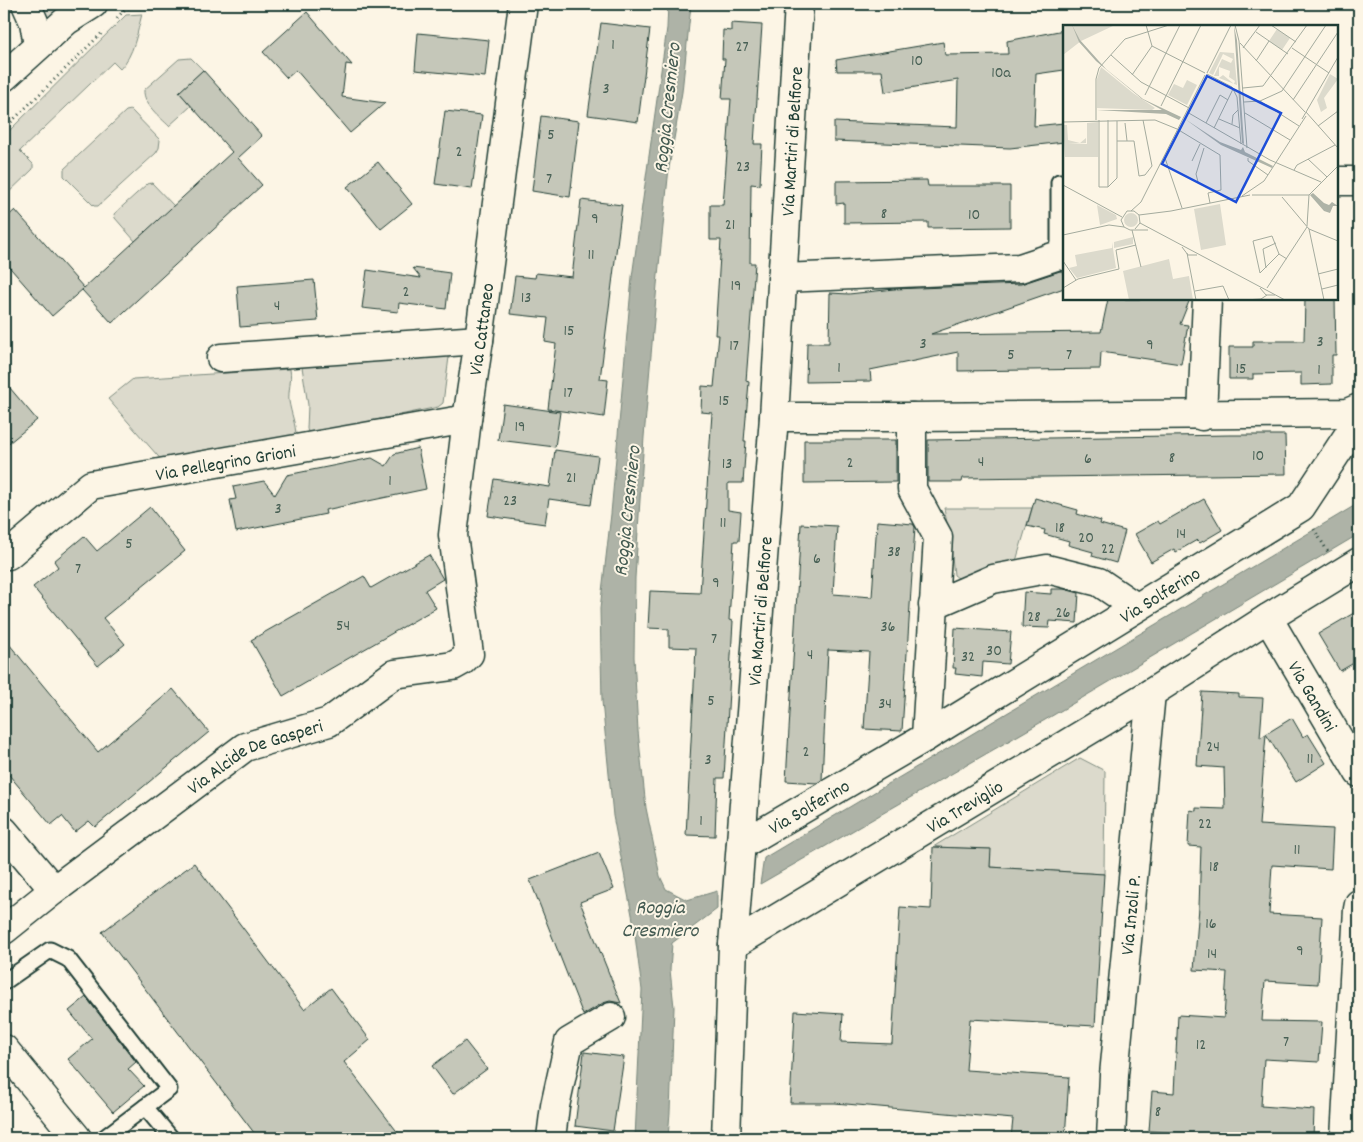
<svg xmlns="http://www.w3.org/2000/svg" width="1363" height="1142" viewBox="0 0 1363 1142" font-family="Dekko,sans-serif">
<style>
.green{fill:#dcdacc;stroke:#7e8c80}
.water{fill:#aeb3a7;stroke:#758479}
.building{fill:#c5c7b9;stroke:#1f3d34}
.lines{fill:none;stroke-linecap:round;stroke-linejoin:round}
.service-casing{stroke:#1f3d34;stroke-width:19}
.minor-casing{stroke:#1f3d34;stroke-width:31}
.tertiary-casing{stroke:#1f3d34;stroke-width:31}
.path{stroke:#1f3d34;stroke-width:3;stroke-dasharray:1 4;stroke-linecap:butt}
.service{stroke:#fcf5e5;stroke-width:15}
.minor{stroke:#fcf5e5;stroke-width:28}
.tertiary{stroke:#fcf5e5;stroke-width:28}
.labels{text-anchor:middle;stroke-width:4;stroke-linejoin:round;paint-order:stroke}
.number-label{font-size:16px;fill:#486055}
.street-label{font-size:19px;fill:#1f3d34;stroke:#fcf5e5}
.water-label{font-size:20px;font-style:italic;fill:#435a51;stroke:#fcf5e5}
.inset-road{fill:none;stroke:#a4ab9e;stroke-width:1}
.view{fill:#1d4ed8;fill-opacity:0.15;stroke:#1d4ed8;stroke-width:2.5}
.inset-edge{fill:none;stroke:#1f3d34;stroke-width:2.5}
</style>
<rect width="100%" height="100%" fill="#fcf5e5"/>
<filter id="ink" filterUnits="userSpaceOnUse"><feTurbulence type="fractalNoise" baseFrequency=".02" numOctaves="2"/><feDisplacementMap in="SourceGraphic" scale="10" xChannelSelector="R" yChannelSelector="G"/><feConvolveMatrix kernelMatrix="1 2 1 2 8 2 1 2 1" color-interpolation-filters="sRGB"/></filter>
<g filter="url(#ink)">
<g class="green">
<polygon points="40,4 82,4 45,33 47,17"/>
<path d="M142 14C137 33 134 55 120 69L113 62 20 151 33 164V169L4 197V136L126 15Z"/>
<path d="M191 58 203 70 179 92 191 106 169 126C160 117 143 104 144 90L179 59Z"/>
<polygon points="131,110 160,140 159,148 156,153 98,206 94,206 64,176 64,169 126,111"/>
<polygon points="152,183 174,206 135,241 115,218 114,214 147,184"/>
<polygon points="446,355 449,357 443,403 438,407 309,434 307,429 308,405 302,367"/>
<path d="M290 369C292 381 288 390 289 401 291 414 296 424 296 437L164 463 108 399 133 379Z"/>
<polygon points="944,508 1032,508 1016,561 964,578 958,578 954,575 950,538"/>
<polygon points="1080,758 1105,771 1104,874 990,867 990,849 933,847"/>
</g>
<g class="water">
<polygon points="668,4 691,5 682,92 669,168 657,285 644,437 635,578 634,657 638,731 646,808 660,876 666,889 687,900 717,891 717,909 672,943 670,970 674,1007 670,1112 668,1138 635,1138 642,990 633,920 613,816 602,701 600,609 611,514 632,277 667,28"/>
<polygon points="1359,503 1359,534 1045,720 760,884 764,858"/>
</g>
<g class="building">
<polygon points="307,12 352,65 346,64 342,97 385,103 350,133 296,70 287,78 263,52"/>
<polygon points="601,23 650,29 638,122 588,115"/>
<polygon points="731,23 762,25 754,144 762,144 760,185 751,184 750,263 755,263 746,381 749,382 744,441 746,441 743,483 728,483 728,510 741,512 739,541 734,541 729,620 733,621 724,778 717,778 715,836 686,835 696,648 669,647 669,629 648,628 650,591 700,593 712,413 701,412 702,386 714,387 719,335 715,335 721,240 710,240 710,205 723,205 731,99 722,99 725,59 722,59 723,30 731,31"/>
<polygon points="1064,30 1064,70 1036,74 1034,126 1064,123 1064,142 1010,148 834,141 834,122 957,127 958,80 885,92 882,71 837,71 836,60 943,42 945,55 1008,54 1007,41"/>
<polygon points="418,33 489,40 485,77 415,70"/>
<polygon points="203,70 262,136 238,158 262,185 112,323 82,290 83,289 52,316 4,261 4,220 15,210 84,288 232,152 179,92"/>
<polygon points="445,111 482,115 472,189 435,184"/>
<polygon points="541,116 579,121 570,197 532,191"/>
<polygon points="378,162 412,204 381,229 347,187"/>
<polygon points="927,180 928,186 1010,186 1010,227 928,228 928,222 844,223 844,203 836,204 836,181"/>
<polygon points="581,200 622,205 600,379 608,380 604,417 548,409 556,344 545,342 548,318 510,314 515,276 535,278 536,273 572,277"/>
<polygon points="413,268 450,273 446,309 399,303 398,312 362,308 367,270 421,278"/>
<polygon points="1060,271 1064,271 1064,288 931,334 1101,332 1108,299 1190,299 1180,324 1188,325 1181,364 1101,352 1100,369 958,371 958,352 870,370 871,381 806,382 807,343 829,343 830,293 849,294 894,289 1021,284"/>
<polygon points="314,280 318,321 240,327 237,286"/>
<polygon points="1305,299 1335,299 1336,355 1332,355 1332,384 1301,385 1301,373 1253,374 1253,379 1229,379 1229,347 1253,347 1253,341 1304,341"/>
<polygon points="4,381 37,420 4,447"/>
<polygon points="503,404 560,412 555,447 498,440"/>
<polygon points="1230,435 1285,435 1286,474 963,478 962,482 928,482 928,440"/>
<polygon points="804,440 896,440 896,482 804,483"/>
<polygon points="418,448 426,489 325,510 326,514 236,532 230,500 236,499 233,487 264,481 275,495 287,475 372,458 386,466 394,454"/>
<polygon points="555,450 598,456 591,505 549,499 545,524 488,516 494,479 550,487"/>
<polygon points="1035,498 1078,510 1077,514 1101,521 1100,524 1125,531 1116,563 1092,556 1093,552 1068,545 1069,541 1044,534 1045,530 1027,526"/>
<polygon points="1204,499 1222,530 1200,543 1197,540 1176,552 1174,549 1151,562 1135,534 1158,521 1160,524"/>
<polygon points="150,507 185,551 103,618 125,644 98,666 33,587 58,567 54,561 84,536 97,551"/>
<polygon points="877,521 913,524 915,527 902,731 864,729 869,652 828,650 822,780 817,783 786,781 801,524 837,526 833,594 872,597"/>
<polygon points="429,555 443,579 425,590 436,608 283,696 251,640 364,576 371,588"/>
<polygon points="1051,589 1064,589 1079,593 1077,623 1050,621 1049,628 1022,627 1024,592 1051,594"/>
<polygon points="1359,610 1359,660 1340,671 1318,634"/>
<polygon points="955,628 1011,632 1008,664 983,662 982,677 955,674 956,668 953,668"/>
<polygon points="4,638 98,752 173,689 209,732 95,827 89,821 75,832 62,816 51,825 4,769"/>
<polygon points="1202,692 1239,694 1239,697 1263,698 1260,738 1266,734 1259,825 1333,829 1331,869 1272,865 1269,914 1322,917 1318,984 1265,981 1262,1021 1322,1022 1319,1062 1264,1059 1261,1106 1314,1110 1313,1138 1218,1138 1218,1135 1149,1131 1152,1091 1174,1093 1178,1015 1224,1018 1227,972 1194,970 1199,907 1201,847 1188,846 1190,810 1196,811 1196,808 1225,809 1224,768 1197,766"/>
<polygon points="1292,718 1303,737 1308,734 1326,763 1296,782 1266,734"/>
<polygon points="933,847 991,849 990,867 1104,874 1095,1026 970,1019 966,1070 1069,1077 1065,1138 1011,1138 1013,1119 835,1103 790,1103 795,1011 843,1014 841,1042 892,1044 900,907 931,909"/>
<polygon points="599,853 614,889 580,902 621,1003 610,1001 603,1003 583,1015 530,880"/>
<polygon points="194,863 304,1009 331,988 370,1040 344,1062 402,1138 258,1138 152,998 102,932"/>
<polygon points="86,997 136,1062 128,1069 144,1086 113,1112 68,1059 92,1039 69,1011"/>
<polygon points="465,1041 487,1069 453,1094 432,1066"/>
<polygon points="584,1052 624,1057 613,1131 575,1126"/>
</g>
<g class="lines">
<g class="service-casing">
<g id="service">
<polyline points="1059,255 1059,182 1064,182"/>
<polyline points="4,982 50,950 68,959 169,1089 145,1107"/>
<polyline points="104,1138 145,1107 171,1138"/>
</g>
</g>
<g class="minor-casing">
<g id="minor">
<polyline points="26,4 34,22 38,45"/>
<polyline points="4,77 66,21 93,4"/>
<polyline points="1337,181 1359,181"/>
<polyline points="782,278 1020,268 1059,255 1064,256"/>
<polyline points="221,358 479,340"/>
<polyline points="1202,416 1207,299"/>
<polyline points="774,417 912,417 1347,413 1359,408"/>
<polyline points="912,417 912,489 938,537 926,737"/>
<path id="s1" d="M8 555 91 485 467 419"/>
<polyline points="933,605 993,579 1047,569 1099,582 1136,607"/>
<path id="s2" d="M1268 618 1359 773"/>
<path id="s3" d="M4 831 54 890 245 747 329 722 394 674 453 666 462 661 469 654 453 535 467 419 479 340 523 4"/>
<path id="s4" d="M741 845 926 737 1301 507 1359 419"/>
<polyline points="4,930 54,890"/>
<path id="s5" d="M733 945 1151 693 1268 618 1359 562"/>
<polyline points="551,1138 555,1106 569,1042 611,1017"/>
<path id="s6" d="M726 1138 733 945 774 417 799 4"/>
<path id="s7" d="M1111 1138 1114 1075 1151 693"/>
<polyline points="1345,1138 1358,909 1359,904"/>
</g>
</g>
<g class="tertiary-casing">
<polyline id="tertiary" points="4,1049 77,1138"/>
</g>
<g class="path">
<polyline points="453,4 498,4"/>
<polyline points="824,4 1330,5 1354,7 1359,22"/>
<polyline points="549,5 773,4"/>
<polyline points="117,18 125,9 137,4"/>
<polyline points="4,129 104,31"/>
<polyline points="1314,529 1328,552"/>
</g>
<use href="#service" class="service"/>
<use href="#minor" class="minor"/>
<use href="#tertiary" class="tertiary"/>
</g>
</g>
<g class="labels">
<g class="number-label">
<text x="613" y="49">1</text>
<text x="742" y="51">27</text>
<text x="917" y="65">10</text>
<text x="1001" y="77">10a</text>
<text x="606" y="93">3</text>
<text x="551" y="139">5</text>
<text x="459" y="156">2</text>
<text x="743" y="171">23</text>
<text x="549" y="183">7</text>
<text x="884" y="218">8</text>
<text x="974" y="219">10</text>
<text x="595" y="223">9</text>
<text x="730" y="229">21</text>
<text x="591" y="259">11</text>
<text x="736" y="290">19</text>
<text x="406" y="296">2</text>
<text x="526" y="302">13</text>
<text x="277" y="310">4</text>
<text x="569" y="335">15</text>
<text x="1320" y="346">3</text>
<text x="923" y="348">3</text>
<text x="1150" y="349">9</text>
<text x="734" y="350">17</text>
<text x="1011" y="359">5</text>
<text x="1069" y="359">7</text>
<text x="839" y="372">1</text>
<text x="1241" y="373">15</text>
<text x="1319" y="374">1</text>
<text x="568" y="397">17</text>
<text x="724" y="405">15</text>
<text x="520" y="431">19</text>
<text x="1258" y="460">10</text>
<text x="1172" y="462">8</text>
<text x="1088" y="463">6</text>
<text x="981" y="466">4</text>
<text x="850" y="467">2</text>
<text x="727" y="468">13</text>
<text x="571" y="482">21</text>
<text x="390" y="485">1</text>
<text x="510" y="505">23</text>
<text x="278" y="513">3</text>
<text x="723" y="527">11</text>
<text x="1060" y="532">18</text>
<text x="1181" y="538">14</text>
<text x="1086" y="542">20</text>
<text x="129" y="548">5</text>
<text x="1108" y="553">22</text>
<text x="894" y="556">38</text>
<text x="817" y="563">6</text>
<text x="78" y="573">7</text>
<text x="716" y="587">9</text>
<text x="1063" y="617">26</text>
<text x="1034" y="621">28</text>
<text x="343" y="630">54</text>
<text x="888" y="631">36</text>
<text x="714" y="643">7</text>
<text x="994" y="655">30</text>
<text x="810" y="659">4</text>
<text x="968" y="661">32</text>
<text x="711" y="705">5</text>
<text x="885" y="708">34</text>
<text x="1213" y="751">24</text>
<text x="806" y="756">2</text>
<text x="1310" y="763">11</text>
<text x="708" y="764">3</text>
<text x="701" y="825">1</text>
<text x="1205" y="828">22</text>
<text x="1297" y="854">11</text>
<text x="1214" y="871">18</text>
<text x="1211" y="928">16</text>
<text x="1300" y="955">9</text>
<text x="1212" y="958">14</text>
<text x="1286" y="1046">7</text>
<text x="1201" y="1049">12</text>
<text x="1158" y="1116">8</text>
</g>
<g class="street-label">
<text dy="7" stroke="none"><textPath href="#s6" startOffset="999">Via Martiri di Belfiore</textPath></text>
<text dy="7" stroke="none"><textPath href="#s3" startOffset="892">Via Cattaneo</textPath></text>
<text dy="7" stroke="none"><textPath href="#s1" startOffset="245">Via Pellegrino Grioni</textPath></text>
<text dy="7" stroke="none"><textPath href="#s4" startOffset="488">Via Solferino</textPath></text>
<text dy="7" stroke="none"><textPath href="#s6" startOffset="528">Via Martiri di Belfiore</textPath></text>
<text dy="7" stroke="none"><textPath href="#s2" startOffset="90">Via Gandini</textPath></text>
<text dy="7" stroke="none"><textPath href="#s3" startOffset="321">Via Alcide De Gasperi</textPath></text>
<text dy="7" stroke="none"><textPath href="#s4" startOffset="78">Via Solferino</textPath></text>
<text dy="7" stroke="none"><textPath href="#s5" startOffset="270">Via Treviglio</textPath></text>
<text dy="7" stroke="none"><textPath href="#s7" startOffset="224">Via Inzoli P.</textPath></text>
</g>
<g class="water-label">
<text transform="translate(666 108) rotate(-84)" y="7">Roggia Cresmiero</text>
<text transform="translate(626 511) rotate(-84)" y="7">Roggia Cresmiero</text>
<text x="660" y="913">Roggia<tspan x="660" dy="23">Cresmiero</tspan></text>
</g>
</g>
<g transform="translate(1063 25)">
<rect width="275" height="275" fill="#fcf5e5"/>
<path d="M0 0H52L18 16 0 30ZM214 4 227 13 219 25 206 16ZM157 27 171 28 174 60 156 53 160 50 171 59 172 56 166 52 167 46 156 42V51H151L159 34 168 38 170 34 160 29 150 50 146 48ZM38 42 70 68 92 83 89 85 34 83V54ZM267 49 275 54 261 73 264 83 258 87 254 75ZM124 55 134 60 124 80 105 70 111 59 120 63ZM35 97V132H2L0 100H4L5 115 17 118 23 113V118L5 119H24V98ZM157 179 163 220 138 225 131 184ZM34 180 53 190 54 194 37 200ZM61 195a7 7 0 1 1 14 0a7 7 0 1 1-14 0ZM70 212V219L51 223V217ZM49 217 53 243 14 253 6 243 14 241 12 230 49 223ZM106 234 110 254 126 251 130 275H66L60 246Z" fill="#dcdacc"/>
<path d="M9 0 17 15 43 44 80 74 118 92 116 95 103 89 34 85H99L79 74 33 36 16 17ZM171 1 174 15 181 119 179 118ZM122 94 157 117 178 125 180 122 182 127 210 141 209 143 158 120ZM250 168 261 178 266 180 269 177 275 181H270L267 188 261 186 247 170Z" fill="#aeb3a7"/>
<path class="inset-road" d="M83 0 89 21 142 48M172 0 176 16 184 123M208 0 233 17M193 7 225 29M177 18 242 87M180 23 197 0M229 23 266 48M48 30 78 57 126 83M193 36 206 16M144 48 168 0M144 49 169 62 174 72 178 119M69 50 89 21M180 63 200 61 244 0M82 70 117 0M230 75 275 7M197 76 236 101M181 77 197 76 219 66 263 0M98 81 138 0M124 87 207 135 258 157M243 87 275 123M182 88 227 115M156 94 177 103M239 94 275 32M33 95V54L36 43 62 14 106 0M36 95V162H45M45 95V162M0 97 92 95 114 104 157 130 158 165 145 168 147 178M62 98 64 116M143 98 157 70 165 75M169 99 170 90 175 85M255 101 275 86M151 103 170 64M54 116H71L76 151M102 133 119 183M185 133V136L205 150M245 134 264 152M129 136 137 119M231 145 234 140 272 120M76 151 82 150 89 141 80 95M135 157 133 149 141 123M0 160 59 192M45 162 54 153V96M189 170H246M246 170 275 141M179 171 201 156 243 91M219 172 246 204 275 216M68 186 78 177 142 50M108 186 187 170M76 190 108 186M77 198 222 275M244 201 246 170M72 204 77 198 76 190 71 186H64L58 195 61 202 67 205H85M246 204 261 275M69 205 78 242M0 210 46 200 61 202M119 222 125 230H134M124 228 133 275M216 229 197 248 190 216 209 211 216 229 224 234M0 236 13 255M203 243 200 224 213 218M56 244 53 225 73 220M255 249 275 244M0 263 15 254 56 244M197 263 203 270H212M204 263 244 202M259 264 275 260M132 266 160 261 166 275M181 275 198 274 204 270"/>
<path class="view" d="M144 51 218 88 173 177 99 139Z"/>
<rect width="275" height="275" class="inset-edge"/>
</g>
<rect width="1363" height="1142" fill="none" stroke="#fcf5e5" stroke-width="20"/>
<rect x="10" y="10" width="1343" height="1122" fill="none" stroke="#1f3d34" stroke-width="2" filter="url(#ink)"/>
</svg>
